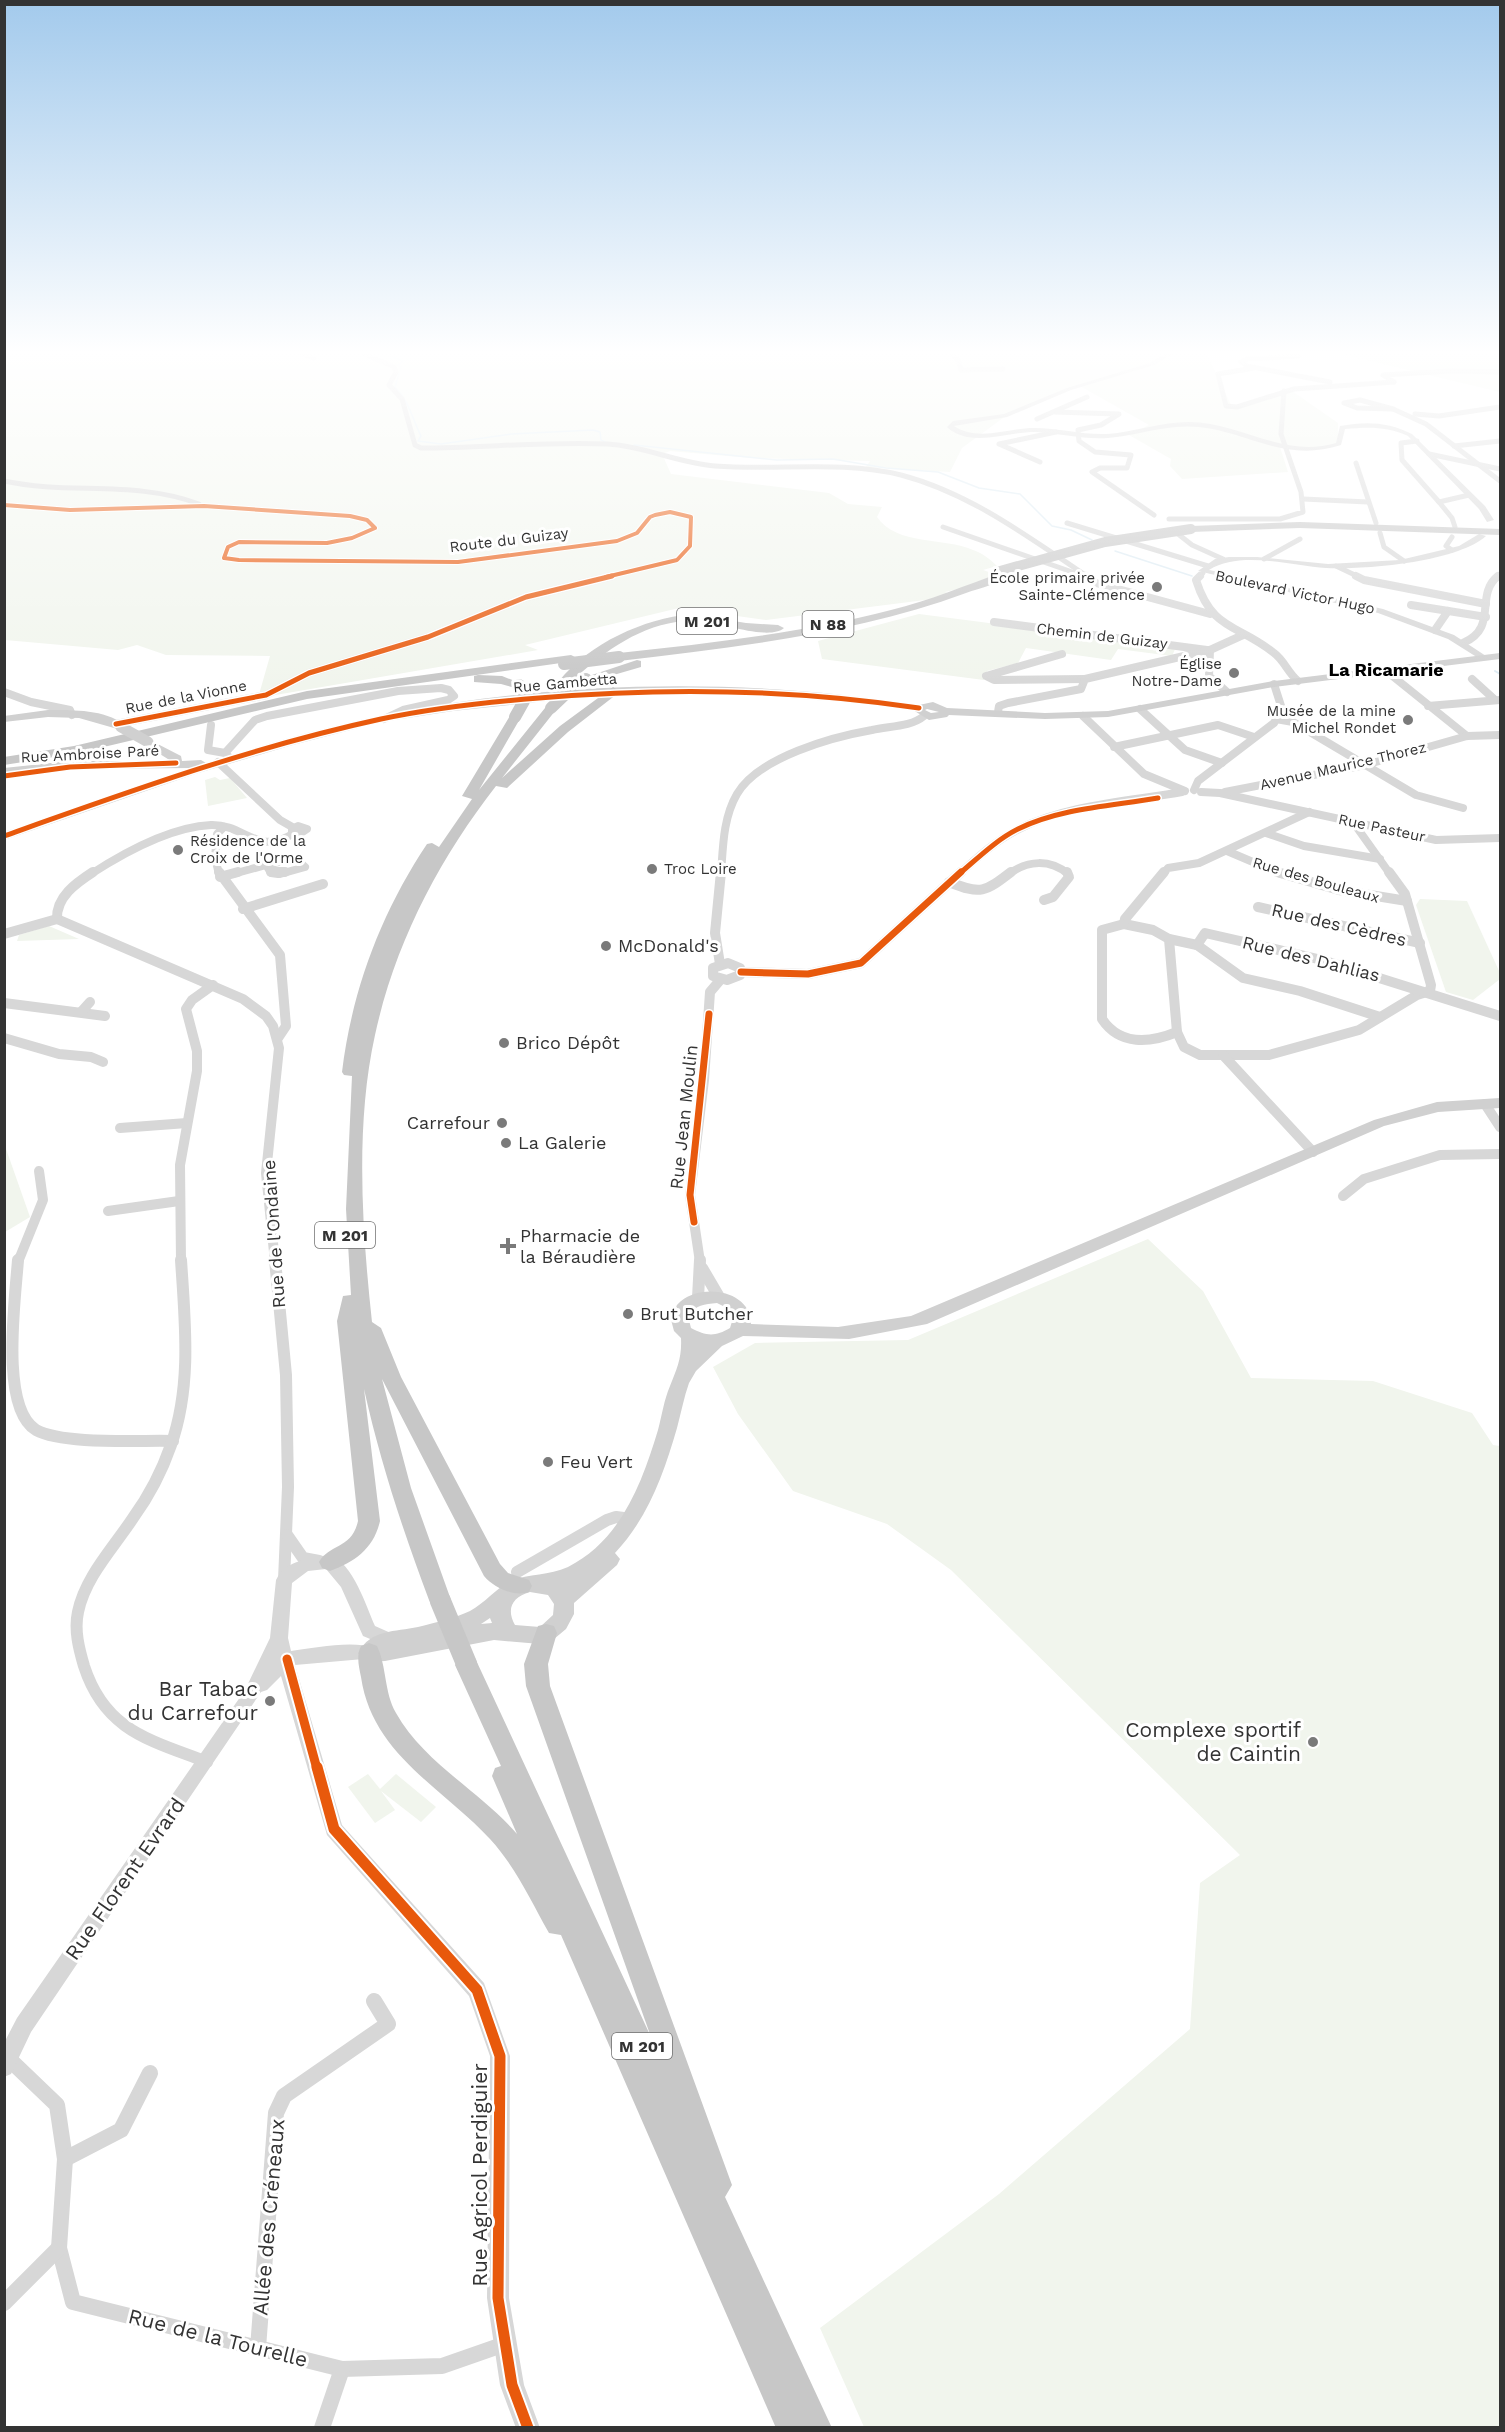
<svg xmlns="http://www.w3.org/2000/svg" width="1505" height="2432" viewBox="0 0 1505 2432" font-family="'Work Sans',sans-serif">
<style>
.green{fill:#f1f5ed}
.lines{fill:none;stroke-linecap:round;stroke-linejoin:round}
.stream-far1{stroke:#ddebf3;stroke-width:1.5}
.stream{stroke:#ddebf3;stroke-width:2}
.minor-far4{stroke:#d7d7d7;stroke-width:5}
.minor-far3{stroke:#d7d7d7;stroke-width:8}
.minor-far2{stroke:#d7d7d7;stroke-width:10}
.minor-far1{stroke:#d7d7d7;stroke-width:12}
.minor{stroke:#d7d7d7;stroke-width:16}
.tertiary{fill:#d7d7d7;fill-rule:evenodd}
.secondary{fill:#d0d0d0;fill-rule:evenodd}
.trunk{fill:#c7c7c7;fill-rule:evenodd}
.secondary-bridge{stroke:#d0d0d0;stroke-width:11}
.trunk-bridge-far2{stroke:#c7c7c7;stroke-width:10}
.trunk-bridge-far1{stroke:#c7c7c7;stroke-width:12}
.trunk-bridge{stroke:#c7c7c7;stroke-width:21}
.cycleway-far4-casing{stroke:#fff;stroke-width:6}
.cycleway-far3-casing{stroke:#fff;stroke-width:8}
.cycleway-far2-casing{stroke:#fff;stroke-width:10}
.cycleway-far1-casing{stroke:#fff;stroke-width:13}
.cycleway-casing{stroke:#fff;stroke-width:15}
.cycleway-far4{stroke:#e8590c;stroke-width:4}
.cycleway-far3{stroke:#e8590c;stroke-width:5}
.cycleway-far2{stroke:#e8590c;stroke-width:7}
.cycleway-far1{stroke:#e8590c;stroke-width:9}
.cycleway{stroke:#e8590c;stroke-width:11}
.poi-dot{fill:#7a7a7a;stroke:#fff;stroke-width:2}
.labels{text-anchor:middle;stroke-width:6;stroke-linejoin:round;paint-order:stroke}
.far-street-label{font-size:15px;fill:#333;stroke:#fff}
.far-poi-label{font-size:15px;fill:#333;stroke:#fff;text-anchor:end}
.shield{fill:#fff;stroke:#707070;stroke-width:1.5}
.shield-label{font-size:16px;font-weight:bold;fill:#333}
.far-quarter-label{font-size:18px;font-weight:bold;fill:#000;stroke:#fff}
.street-label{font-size:18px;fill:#333;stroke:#fff}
.poi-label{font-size:18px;fill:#333;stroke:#fff;text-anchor:start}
.near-poi-label{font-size:21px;fill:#333;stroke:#fff;text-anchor:end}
.near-street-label{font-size:21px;fill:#333;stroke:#fff}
</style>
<rect width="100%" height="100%" fill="#fff"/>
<g class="green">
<path d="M4 350H1205L1233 409 1292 391 1338 423V443L1320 449 1280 447 1288 472 1182 479 1170 466 1171 459 1129 435 1149 425 1080 386 1003 418 962 448 950 472 866 467 870 461 751 458 670 451 662 454 671 474 829 493 848 504 882 507 877 517C897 546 944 537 973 550 982 553 990 559 997 566L983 570 1006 578 945 592 957 596 766 620 679 608 525 645 538 650 258 698 270 656 166 655 137 645 118 650 5 640Z"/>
<polygon points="1324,350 1500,350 1500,392"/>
<polygon points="919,614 1176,647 1172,656 1118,649 1111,660 1026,648 1018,663 987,671 984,680 822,659 818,641"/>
<polygon points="215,777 220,780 230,778 247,798 208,806 205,780"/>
<polygon points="1420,899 1467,901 1500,973 1500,979 1473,1000 1446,992 1416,905"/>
<polygon points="49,926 79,939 17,941 19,935"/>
<polygon points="5,1146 30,1217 5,1232 4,1232"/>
<polygon points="1148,1239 1203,1291 1251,1378 1373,1381 1472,1413 1493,1445 1500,1446 1500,2427 864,2427 820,2328 999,2194 1190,2029 1200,1883 1240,1855 951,1570 887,1524 793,1491 738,1414 713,1367 755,1343 908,1340"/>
<polygon points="368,1774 380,1789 396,1774 436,1807 421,1822 381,1791 395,1810 375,1823 348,1787"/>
</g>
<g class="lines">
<g class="stream-far1">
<path d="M365 352 386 354 403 361 398 365 401 367 395 387C409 401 412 418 421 436L418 441 441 444 511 434 593 430 600 432 601 440 607 443"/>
<polyline points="634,445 777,460 833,459 886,468 938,472 979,488 1020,494 1052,526 1071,530 1092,540"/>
<polyline points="1115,551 1192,576"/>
</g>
<polyline class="stream" points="1495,671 1500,674"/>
<g class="minor-far4">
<polyline points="299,350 302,354 314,358"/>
<path d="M356 350 394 367 396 372 389 385 402 399 415 445 421 448C483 448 545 441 608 444 644 446 678 463 715 466 776 471 840 460 901 475 970 493 1030 538 1088 577"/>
<polyline points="948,350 958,360 961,370 1003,369"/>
<polyline points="1289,350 1297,352 1298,356 1247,359 1241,362 1247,366 1330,382"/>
<polyline points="1254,368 1218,374 1226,406 1237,407 1294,389 1394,382"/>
<polyline points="1394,382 1383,375 1451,371 1500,372"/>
<polygon points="1360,400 1393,409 1357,408 1344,403"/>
<polyline points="1393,409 1426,424 1500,481"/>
<polyline points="1055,412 1119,414 1101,425 1078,430 1079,441 1095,452 1131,455 1127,468 1100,468 1092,472 1154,515"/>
<polyline points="1415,414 1439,416 1500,407"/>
<polyline points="1037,419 1087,397"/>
<polyline points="1417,441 1401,443 1402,460 1439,502 1469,495"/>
<polyline points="1454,446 1500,441"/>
<polyline points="1429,454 1500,469"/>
<polyline points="1040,462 999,444 1056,432"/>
<polyline points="1356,463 1376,523"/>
<path d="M4 481C69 495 136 480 199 504"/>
<polyline points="1303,499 1368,502"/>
<polyline points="1439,502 1452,518 1455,527"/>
<polyline points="4,505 70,510 204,506 350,516 367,520 375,528 352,538 327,543 239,542 228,547 224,558 239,560 458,562 617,541 637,533 650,517 655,515 670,512 691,517 690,546 677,560 606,577"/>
<polyline points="1169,519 1280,519 1303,512 1301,492 1281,434 1284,391"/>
<polyline points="1067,523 1208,566"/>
<polyline points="943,527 1078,574"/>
<polyline points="1173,530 1192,545 1223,559"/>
<polyline points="1380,533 1384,547 1404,561"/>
<polyline points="1452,537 1446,546 1452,550"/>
<polyline points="1264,559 1300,539"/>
<polyline points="1336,566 1359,577"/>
<polyline points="1199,577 1203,573"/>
<polyline points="1496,577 1500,574"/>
</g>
<g class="minor-far3">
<polyline points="1086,576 1096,583 1210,614"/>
<path d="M1200 576 1196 580C1212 631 1238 624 1274 653 1284 660 1288 673 1298 681"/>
<polyline points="1356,576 1364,580 1486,604"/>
<polyline points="1411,605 1486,617"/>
<polyline points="994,622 1207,650"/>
<polyline points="1435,630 1448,611"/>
<path d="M1463 643C1499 628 1474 595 1498 576"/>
<polyline points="1062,654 986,676 994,680 1085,679"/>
<polyline points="1385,670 1467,736"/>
<polyline points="1472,679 1494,699"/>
<polyline points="4,692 31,702 70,710 72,715"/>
<polyline points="1227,692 1209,676 1210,650 1243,635"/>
<polyline points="1428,706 1500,700"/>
<polyline points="1140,709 1185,750 1222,763"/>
<polyline points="998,712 999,706 1008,703 1081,689 1085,679 1210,650"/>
<polyline points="1083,716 1144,774 1185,791"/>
<polyline points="1276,719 1293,722 1416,795 1463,808"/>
<polyline points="116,724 266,695 309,673 428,637 526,597 612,576"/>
<polyline points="211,725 208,750 225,753"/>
<polyline points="1114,747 1218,725 1254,737"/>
<polyline points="230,758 225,753 255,720 267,716 398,691 441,688 449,690 454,696 448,700 403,710 384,719"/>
<polyline points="218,762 280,820 294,828"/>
<polyline points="1194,790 1198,781 1274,723 1282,709 1274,684"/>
<polyline points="1201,792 1220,793 1436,840 1500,838"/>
<polyline points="1225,792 1365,765 1467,736 1500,735"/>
<polyline points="1353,822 1390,874"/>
<polygon points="298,826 307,829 301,833 292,832 292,829"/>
<polyline points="1266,833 1304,846 1380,859"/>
<polyline points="1227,851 1281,874"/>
<polyline points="266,865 271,873 278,874"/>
<polyline points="266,865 295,858 305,867 280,874"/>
<path d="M91 874C125 852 170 827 211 825 245 824 258 857 294 833"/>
<polyline points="219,874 215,858 217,834 224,827"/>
<polyline points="233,874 266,865"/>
<path d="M721 874C723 847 723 818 737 794 759 757 832 737 872 730 889 726 911 727 924 716"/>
<path d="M959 874C977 858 995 841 1017 830 1064 805 1130 801 1182 792"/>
<path d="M1009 874C1028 860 1050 859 1068 874"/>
<polyline points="1163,874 1168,868 1199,863 1309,812"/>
</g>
<g class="minor-far2">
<polyline points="219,872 280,955 286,1026 278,1038"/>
<polyline points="271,872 285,872"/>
<polyline points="1277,872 1339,890 1407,901"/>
<polyline points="1389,872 1405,894 1431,985 1430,991"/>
<polyline points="220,877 238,872"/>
<path d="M949 882C981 895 985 892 1011 872"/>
<polyline points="1044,900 1053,897 1069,877 1067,872"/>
<polyline points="1258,907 1420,943"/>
<polyline points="243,909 323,884"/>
<polyline points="57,919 243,999 266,1016 273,1026 279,1048 266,1173 275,1262"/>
<path d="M57 919C56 897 76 883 93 872"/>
<polyline points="1124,924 1153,930 1169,939 1177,1032 1184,1047 1200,1055 1269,1055 1359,1030 1417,995 1430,991"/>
<polyline points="1124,924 1125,919 1164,872"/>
<path d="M1124 924 1102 930V1019C1120 1046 1150 1043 1177 1032"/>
<polyline points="4,934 57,919"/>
<polyline points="1169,939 1197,945 1243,978 1300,991 1380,1017"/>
<polyline points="1197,945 1205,933 1322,960 1500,1016"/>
<polygon points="728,963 740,968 740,975 727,980 713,976 713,968"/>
<polyline points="720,964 715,933 721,872"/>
<polyline points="741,972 808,974 861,963 961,872"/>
<polyline points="4,1003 105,1016"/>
<polyline points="81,1012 90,1002"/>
<polyline points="4,1038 59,1054 91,1057 103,1062"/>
<polyline points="1223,1055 1313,1152"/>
<polyline points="1485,1104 1500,1127"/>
<polyline points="120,1128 187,1123"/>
<polyline points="1343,1196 1364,1179 1440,1155 1500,1154"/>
<polyline points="108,1211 179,1201"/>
<polyline points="18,1262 43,1200 39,1171"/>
<polyline points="181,1262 180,1165 197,1071 197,1051 186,1009 192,1000 213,985"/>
<polyline points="700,1262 690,1195 704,1080 710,992 721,979"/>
</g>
<g class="minor-far1">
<path d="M18 1260C15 1301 0 1408 36 1430 64 1445 139 1440 173 1441"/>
<path d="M181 1260C185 1322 192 1386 171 1445 162 1471 149 1496 133 1518 114 1547 85 1577 78 1612 74 1630 79 1649 84 1666 105 1731 150 1740 207 1762"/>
<polyline points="275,1260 286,1375 288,1487 284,1580"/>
<polyline points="702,1268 719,1297"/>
<polyline points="698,1298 700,1260"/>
<polyline points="287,1535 303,1558 319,1561"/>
<polyline points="517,1572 607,1520 616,1517 631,1519"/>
</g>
<g class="minor">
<polyline points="9,2059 57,2105 65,2159 59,2248 73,2302 342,2369 442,2366 505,2344"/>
<polyline points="65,2159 121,2130 150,2073"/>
<polyline points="4,2303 59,2248"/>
<polyline points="258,2348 276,2113 284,2096 388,2024 374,2001"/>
<polyline points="322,2428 342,2369"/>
</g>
<g class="tertiary">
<path d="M1171 350H1179L1154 365 1071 390 1007 417 954 426C978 442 1008 428 1034 428 1059 428 1083 435 1107 434 1135 432 1161 422 1189 422 1240 422 1284 459 1336 443L1340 426C1366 421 1389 422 1412 434L1485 506 1494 520 1487 522 1479 509 1408 436C1386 426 1368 427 1345 429L1341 445C1276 466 1237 421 1176 427 1153 429 1131 436 1108 438 1084 440 1060 433 1035 432 1012 432 990 441 967 437 959 435 952 432 947 427L953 421 1004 414 1067 388 1150 363Z"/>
<path d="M1479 534 1486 536C1457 562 1365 570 1326 568 1290 566 1241 550 1209 570L1383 609 1454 635 1486 656 1487 658 1483 661 1448 639 1378 613 1198 571 1215 559 1229 557H1257L1328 564 1400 560 1459 546Z"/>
<path d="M330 1555C353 1563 366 1606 375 1626L393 1634 396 1639 393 1644 387 1646 363 1636 341 1587 326 1569 308 1571 292 1583 288 1638 291 1651C315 1648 352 1640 375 1648L378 1653 375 1658 295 1665 342 1825 484 1983 510 2056 509 2298 524 2385 540 2428H516L500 2385 487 2298 490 2056 469 1996 327 1835 281 1676 267 1690 261 1692 31 2032 11 2074 4 2077V2043L17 2018 245 1690 270 1638 276 1580C286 1560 310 1558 330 1555Z"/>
</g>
<g class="secondary">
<path d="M1500 653V659L1274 687 1108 717 1045 719 949 715 947 717 929 720 913 710 870 704 722 693 574 698 453 711 381 722 289 746 195 774 4 840V832L192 768 70 769 4 776V768L70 761H171L144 744V740L148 739 181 756 182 761 201 760 206 763C270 743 334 724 399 712 570 680 748 678 919 705L933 702 947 708 1045 713 1108 711 1274 681ZM927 709 939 712 931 713 925 710Z"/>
<path d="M48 710C72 710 108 709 127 727L121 730 79 718 48 717 4 722V716Z"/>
<path d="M1500 1098V1108L1438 1112 1384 1126 927 1324 849 1339 743 1336 722 1346 696 1371 689 1383C684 1397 681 1413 677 1428 664 1473 648 1518 615 1553L620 1559 617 1565 574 1603V1614L566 1629 554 1639 540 1644 494 1640 385 1661 369 1662 362 1659 358 1653C371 1629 395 1632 418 1627 434 1623 455 1618 470 1611 485 1603 496 1588 511 1581 529 1573 549 1576 568 1567 621 1540 642 1483 658 1430 662 1415 664 1400 670 1386 677 1368 682 1358 681 1338L674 1331 670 1316C673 1311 676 1305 681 1301 704 1283 751 1291 751 1324L838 1327 911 1316 1374 1120 1437 1102ZM717 1303 729 1309 734 1315 730 1328C715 1337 706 1336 691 1328L688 1316C696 1305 704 1304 717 1303ZM530 1592 548 1595 554 1604 553 1615 540 1627 515 1625C506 1609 512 1597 530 1592ZM490 1618 492 1623 481 1624Z"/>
</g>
<g class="trunk">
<polygon points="1300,522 1500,529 1500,535 1300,528 1191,532 1186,529 1191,526"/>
<path d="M1003 572 1012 574C1002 583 980 588 966 593 855 634 736 647 619 661L613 657 619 653C710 643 802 633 891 610 929 601 966 585 1003 572Z"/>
<path d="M691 614 746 623 778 625 784 628C769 641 722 623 703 621 694 620 685 621 676 622 635 628 598 656 569 684L559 681C590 643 643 619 691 614Z"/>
<polygon points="571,655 575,657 575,661 307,699 74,754 4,765 4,757 74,746 307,691"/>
<polygon points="637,660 641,661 641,667 586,683 580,679"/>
<polygon points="478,675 502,676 525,685 519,689 501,684 474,682 474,676"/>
<path d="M613 687 619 691 617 694 568 732 507 788 496 786C439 859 395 943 375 1035 355 1125 362 1230 372 1322L381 1328 401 1377 500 1564 508 1573 529 1580 532 1586 529 1592C514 1597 494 1588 484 1576L382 1379 411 1488 451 1600 448 1606 440 1609 432 1606 429 1600C403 1531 380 1461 364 1389L380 1521C374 1548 355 1562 330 1571L322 1568 319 1562C329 1544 352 1549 358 1521L337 1321 343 1296 351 1295 346 1209 352 1076 344 1075 342 1072C352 990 381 913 427 844L432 843 439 847 472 799 462 796 511 714H519L521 717 479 790 545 708 549 707 555 711 502 778 560 726Z"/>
<path d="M546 1624 554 1626 557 1633 548 1664 550 1686 732 2185 725 2197 832 2428H776L561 1935 549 1933C531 1901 515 1866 490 1839 443 1788 372 1754 361 1677 359 1667 356 1656 361 1646L369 1643 377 1646C387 1667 384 1692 396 1713 424 1763 480 1791 517 1834L492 1776 495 1768 501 1766 455 1665 459 1658 467 1655 475 1658 651 2037 526 1686 524 1664 538 1626Z"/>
</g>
<polyline class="secondary-bridge" points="121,727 148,742"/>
<polyline class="trunk-bridge-far2" points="1000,571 1105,542 1191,529"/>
<g class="trunk-bridge-far1">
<polyline points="564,664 619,657"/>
<polyline points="551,708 573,687 586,679"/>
<polyline points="515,717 524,701 524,689 519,685"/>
</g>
<polyline class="trunk-bridge" points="440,1600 467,1665"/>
<g class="cycleway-far4-casing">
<polyline id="cycleway-far4" points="4,505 70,510 204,506 350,516 367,520 375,528 352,538 327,543 239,542 228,547 224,558 239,560 458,562 617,541 637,533 650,517 655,515 670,512 691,517 690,546 677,560 606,577"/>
</g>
<g class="cycleway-far3-casing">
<g id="cycleway-far3">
<polyline points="116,724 266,695 309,673 428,637 526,597 612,576"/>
<polyline points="4,776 70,767 176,763"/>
<path d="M4 836C128 792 252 747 381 719 433 708 487 702 539 698 667 687 792 689 919 708"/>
<path d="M959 874C978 858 996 840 1018 829 1061 808 1112 806 1158 798"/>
</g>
</g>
<g class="cycleway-far2-casing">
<g id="cycleway-far2">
<polyline points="741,972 808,974 861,963 961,872"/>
<polyline points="694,1222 690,1195 709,1014"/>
</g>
</g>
<g class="cycleway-far1-casing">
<polyline id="cycleway-far1" points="287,1659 317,1769"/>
</g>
<g class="cycleway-casing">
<polyline id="cycleway" points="317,1767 334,1829 477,1990 500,2056 498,2298 512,2385 528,2428"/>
</g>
<use href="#cycleway-far4" class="cycleway-far4"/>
<use href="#cycleway-far3" class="cycleway-far3"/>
<use href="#cycleway-far2" class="cycleway-far2"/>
<use href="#cycleway-far1" class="cycleway-far1"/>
<use href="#cycleway" class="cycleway"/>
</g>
<linearGradient id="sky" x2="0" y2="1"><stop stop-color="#a3caec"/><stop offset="0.51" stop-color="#fff"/><stop offset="1" stop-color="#fff" stop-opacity="0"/></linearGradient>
<rect width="1505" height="691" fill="url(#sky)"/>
<g class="poi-dot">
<circle cx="1157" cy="587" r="6"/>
<circle cx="1234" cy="673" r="6"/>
<circle cx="1408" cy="720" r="6"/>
<circle cx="178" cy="850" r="6"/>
<circle cx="652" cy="869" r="6"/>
<circle cx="606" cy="946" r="6"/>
<circle cx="504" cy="1043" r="6"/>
<circle cx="502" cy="1123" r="6"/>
<circle cx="506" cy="1143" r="6"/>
<path d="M505 1237h6v6h6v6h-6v6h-6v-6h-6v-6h6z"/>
<circle cx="628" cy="1314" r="6"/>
<circle cx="548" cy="1462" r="6"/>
<circle cx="270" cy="1701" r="6"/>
<circle cx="1313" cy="1742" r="6"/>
</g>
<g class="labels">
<g class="far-street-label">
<text transform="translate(509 540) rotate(-7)" y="5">Route du Guizay</text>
<text transform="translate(1295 592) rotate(12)" y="5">Boulevard Victor Hugo</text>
<text transform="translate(1102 636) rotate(7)" y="5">Chemin de Guizay</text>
<text transform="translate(565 683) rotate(-5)" y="5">Rue Gambetta</text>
<text transform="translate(186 697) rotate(-11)" y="5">Rue de la Vionne</text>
<text transform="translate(90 754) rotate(-3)" y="5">Rue Ambroise Paré</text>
<text transform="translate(1343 766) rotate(-13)" y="5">Avenue Maurice Thorez</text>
<text transform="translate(1382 828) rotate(12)" y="5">Rue Pasteur</text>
<text transform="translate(1316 880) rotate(16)" y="5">Rue des Bouleaux</text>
</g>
<g class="far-poi-label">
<text x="1145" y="583">École primaire privée<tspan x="1145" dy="17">Sainte-Clémence</tspan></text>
<text x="1222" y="669">Église<tspan x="1222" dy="17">Notre-Dame</tspan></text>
<text x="1396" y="716">Musée de la mine<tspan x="1396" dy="17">Michel Rondet</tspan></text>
<text x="190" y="846" text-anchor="start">Résidence de la<tspan x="190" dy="17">Croix de l'Orme</tspan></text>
<text x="664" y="874" text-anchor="start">Troc Loire</text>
</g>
<g class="shield">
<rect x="677" y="608" width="60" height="26" rx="4.5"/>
<rect x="802.5" y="611" width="51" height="26" rx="4.5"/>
<rect x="315" y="1222" width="60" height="26" rx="4.5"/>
<rect x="612" y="2033" width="60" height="26" rx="4.5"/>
</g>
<g class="shield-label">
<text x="707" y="627">M 201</text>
<text x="828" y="630">N 88</text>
<text x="345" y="1241">M 201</text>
<text x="642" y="2052">M 201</text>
</g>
<g class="far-quarter-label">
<text x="1386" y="676">La Ricamarie</text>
</g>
<g class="street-label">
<text transform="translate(1339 925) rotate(13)" y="6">Rue des Cèdres</text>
<text transform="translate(1311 959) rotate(14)" y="6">Rue des Dahlias</text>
<text transform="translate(684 1117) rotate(-84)" y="6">Rue Jean Moulin</text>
<text transform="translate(274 1234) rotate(-94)" y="6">Rue de l'Ondaine</text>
</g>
<g class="poi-label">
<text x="618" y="952">McDonald's</text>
<text x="516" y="1049">Brico Dépôt</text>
<text x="490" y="1129" text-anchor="end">Carrefour</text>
<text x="518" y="1149">La Galerie</text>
<text x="520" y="1242">Pharmacie de<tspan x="520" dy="21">la Béraudière</tspan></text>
<text x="640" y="1320">Brut Butcher</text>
<text x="560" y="1468">Feu Vert</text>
</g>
<g class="near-poi-label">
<text x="258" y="1696">Bar Tabac<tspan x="258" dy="24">du Carrefour</tspan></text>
<text x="1301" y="1737">Complexe sportif<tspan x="1301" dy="24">de Caintin</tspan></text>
</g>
<g class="near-street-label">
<text transform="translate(125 1879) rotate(-55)" y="7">Rue Florent Evrard</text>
<text transform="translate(480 2175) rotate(-90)" y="7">Rue Agricol Perdiguier</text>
<text transform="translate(269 2217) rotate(-85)" y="7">Allée des Créneaux</text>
<text transform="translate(218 2338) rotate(14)" y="7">Rue de la Tourelle</text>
</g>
</g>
<rect width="1505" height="2432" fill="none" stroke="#333333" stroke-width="12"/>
</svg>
